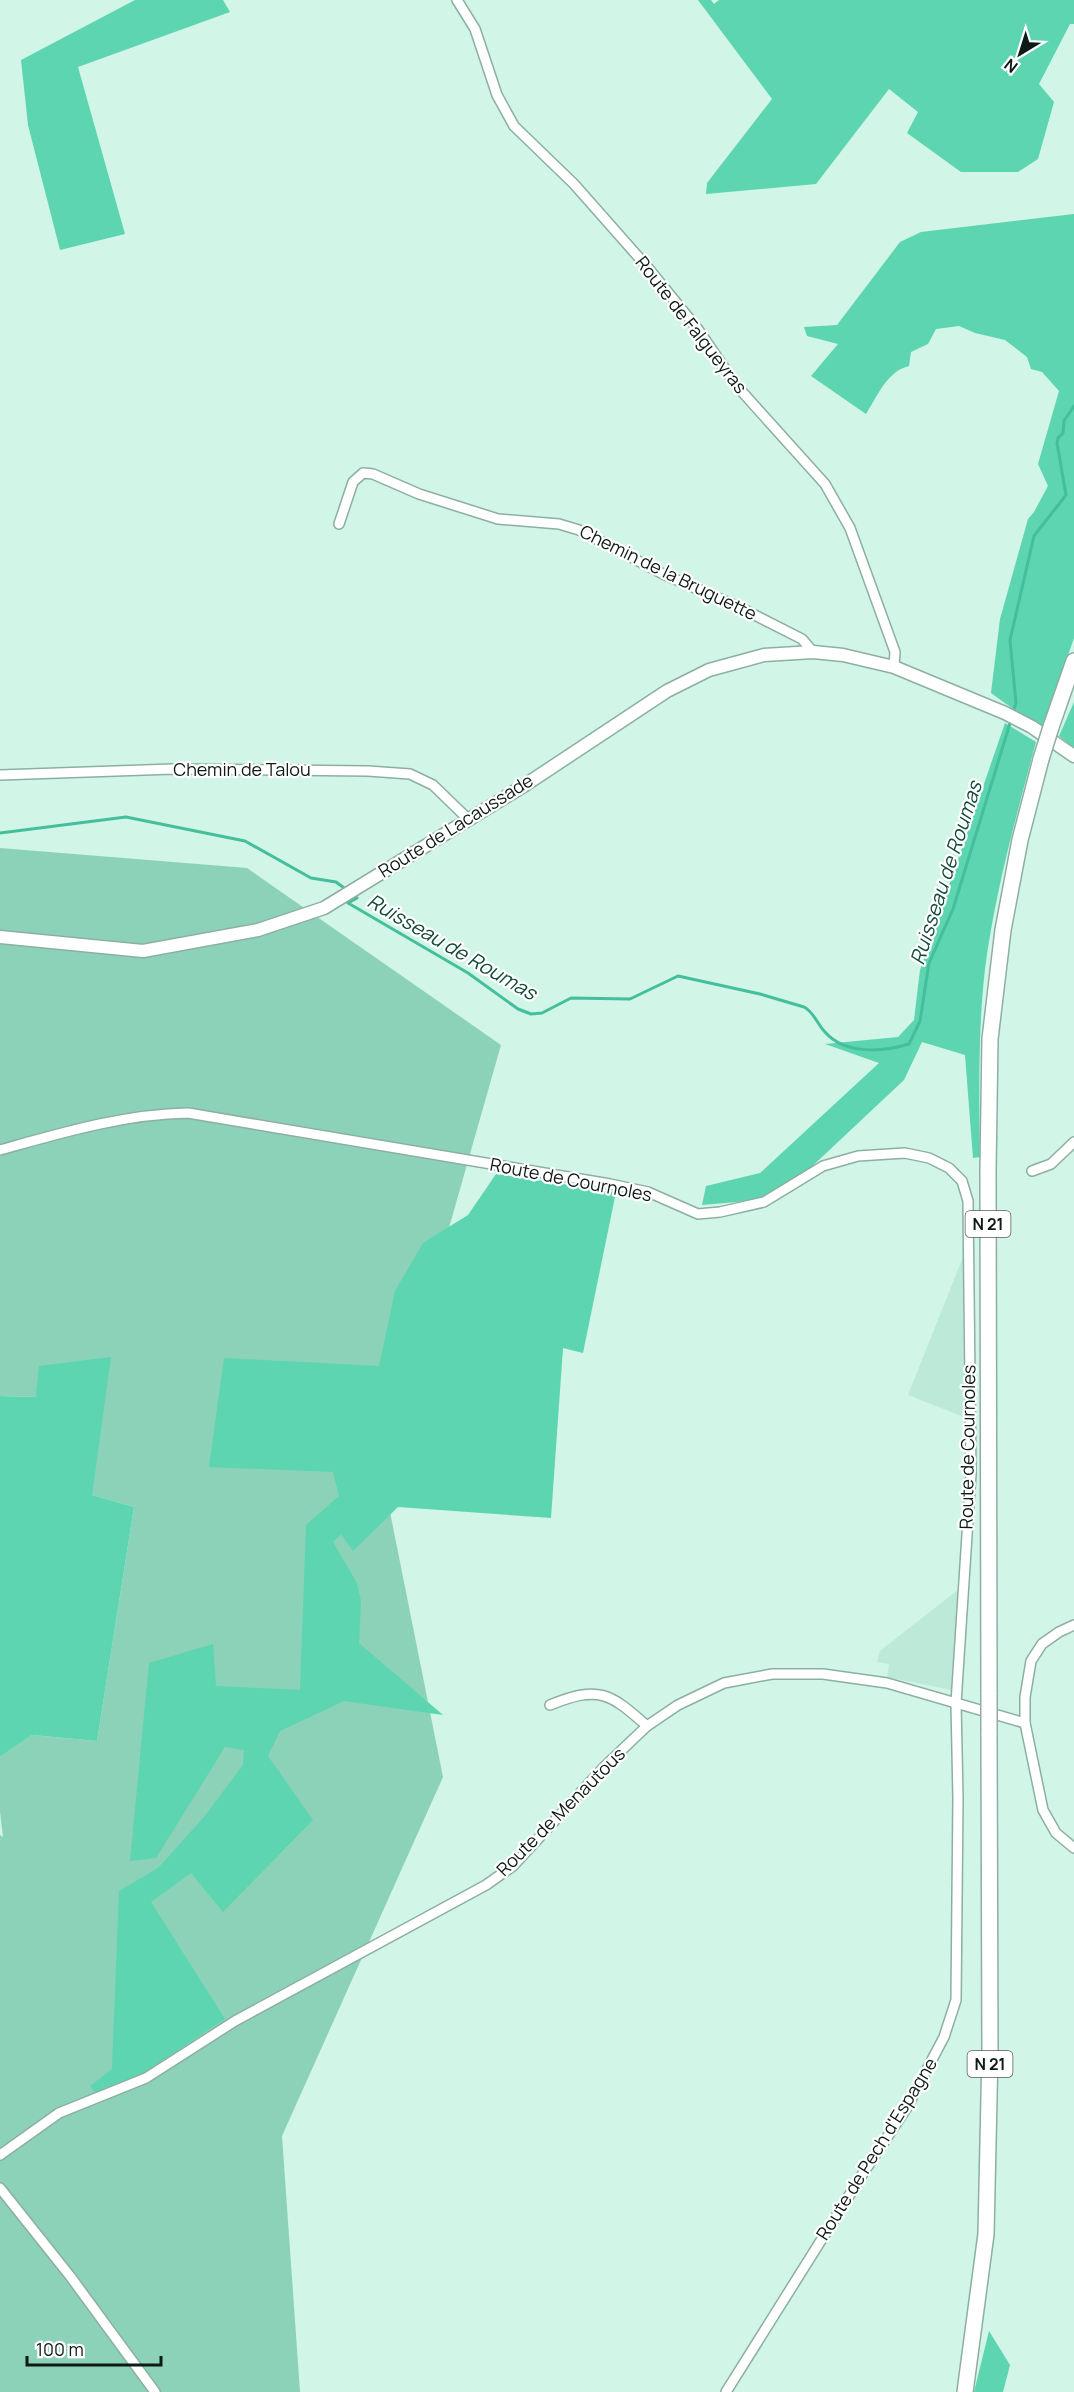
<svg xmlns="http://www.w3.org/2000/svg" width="1074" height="2392" viewBox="0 0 1074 2392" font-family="Manrope,sans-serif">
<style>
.built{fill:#bde9d8}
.green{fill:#8bd2b9}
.forest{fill:#5cd5b0}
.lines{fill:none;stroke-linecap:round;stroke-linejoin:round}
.stream{stroke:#43bf9b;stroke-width:3}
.minor-casing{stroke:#8dafa2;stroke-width:12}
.tertiary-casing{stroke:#8dafa2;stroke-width:15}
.primary-casing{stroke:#8dafa2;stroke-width:18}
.minor{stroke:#fff;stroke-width:9}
.tertiary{stroke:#fff;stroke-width:12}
.primary{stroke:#fff;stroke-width:15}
.primary-bridge-casing{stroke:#8dafa2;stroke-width:18;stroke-linecap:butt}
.primary-bridge{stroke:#fff;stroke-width:15}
.labels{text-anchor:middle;stroke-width:4.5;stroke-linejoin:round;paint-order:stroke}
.shield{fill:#fff;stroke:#565f5b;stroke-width:1.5}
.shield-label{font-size:16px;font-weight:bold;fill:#0d1a15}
.street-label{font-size:18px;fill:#0d1a15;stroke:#fff}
.water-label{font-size:20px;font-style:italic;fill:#164a3a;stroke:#fff}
</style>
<rect width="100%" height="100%" fill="#d1f5e7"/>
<g class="built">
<polygon points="963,1257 964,1417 908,1395"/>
<polygon points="959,1589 951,1690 887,1677 889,1664 877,1662 880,1651"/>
</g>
<polygon class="green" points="0,848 247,868 501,1045 381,1467 443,1777 282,2136 300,2392 0,2392 0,1835 3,1837 0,1812 0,1757 32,1735 97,1741 134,1507 92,1495 37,1397 0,1396"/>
<g class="forest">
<polygon points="135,0 223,0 230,12 78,67 125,234 60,250 28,125 21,60"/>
<polygon points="698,0 711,0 714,4 719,0 1074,0 1074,24 1070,24 1039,84 1054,102 1038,159 1018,172 961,172 907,133 918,112 889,89 816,184 706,194 707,183 772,99"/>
<path d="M1074 214V638L1042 730 991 693 1000 619 1028 519 1034 512 1048 486 1038 464 1059 391 1042 372 1031 369 1027 357 1005 340 975 333 959 326 936 329 928 344 911 352 909 366C887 371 877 397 866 414L811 376 838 344 807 336 804 327 837 325 900 242 921 232Z"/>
<polygon points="1074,702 1074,748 1059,736"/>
<path d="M1005 723 1036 742C1016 817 995 892 985 969 978 1029 979 1097 980 1157L973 1158 965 1055 922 1042 904 1080 806 1172 760 1200 702 1205 706 1186 760 1173 879 1063 825 1044 898 1037 914 1020 920 970Z"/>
<polygon points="496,1174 616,1192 583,1353 563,1348 551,1518 398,1507 353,1551 341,1534 333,1542 357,1583 361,1601 359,1643 443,1715 344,1701 280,1731 268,1756 313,1820 223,1912 191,1873 151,1902 225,2019 142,2074 96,2094 90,2086 112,2069 119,1891 158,1868 204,1817 243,1765 244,1750 225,1747 156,1858 130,1861 149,1663 213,1644 216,1686 300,1690 306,1525 339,1496 333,1472 209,1467 224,1358 379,1366 395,1291 423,1243 468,1215"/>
<polygon points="111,1357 92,1495 134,1507 97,1741 32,1735 0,1757 0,1396 36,1397 39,1366"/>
<polygon points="989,2331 1010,2365 1003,2392 974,2392"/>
</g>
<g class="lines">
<g class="stream">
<polyline points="1013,713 1016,703 1010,640 1034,536 1066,495 1057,443 1058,438 1063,433 1064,421 1074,406"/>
<polyline points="0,833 126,817 245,841 311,878 336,882 347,890"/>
<path d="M353 894 357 898 348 903 468 973 518 1009 531 1014 542 1013 571 998 630 999 678 976 760 994 804 1007C814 1012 817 1024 825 1032 845 1055 883 1052 909 1044L920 1021 929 963 953 909 1011 720"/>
</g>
<g class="minor-casing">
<g id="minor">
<polyline points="457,0 475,29 497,95 514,126 574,184 649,269 697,328 736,385 825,484 850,528 895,652 894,667"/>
<polyline points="339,524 353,482 363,473 373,474 419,494 498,519 559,524 579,530 663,574 739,607 802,639 813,652"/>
<polyline points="0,775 173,769 368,771 410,774 433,785 468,819"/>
<path d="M0 1150C61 1133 124 1114 188 1113L610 1184 648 1192 698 1214 720 1212 764 1202 823 1166 858 1156 905 1153 929 1158 949 1168 962 1181 968 1201 971 1474 956 1703 958 1798 956 2000 944 2037 906 2109 862 2175 726 2392"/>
<polyline points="1032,1171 1051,1164 1074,1142"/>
<polyline points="1074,1625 1059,1632 1042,1644 1031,1661 1025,1697 1025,1723 1043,1810 1056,1833 1074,1848"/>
<path d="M550 1705C599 1685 610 1693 647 1726"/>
<polyline points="0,2155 59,2113 146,2078 235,2021 486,1885 513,1866 605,1766 647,1726 678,1705 724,1683 772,1674 823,1674 887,1683 1025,1723"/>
<polyline points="0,2188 70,2276 155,2392"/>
</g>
</g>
<g class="tertiary-casing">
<polyline id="tertiary" points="0,937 143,951 258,930 324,908 525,785 667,691 709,670 764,655 813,652 843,655 894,667 1005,713 1032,727 1074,756"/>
</g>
<g class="primary-casing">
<g id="primary">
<polyline points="1051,727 1074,661"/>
<polyline points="989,1694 988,1170 990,1039 1003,930 1020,840 1041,759"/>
<polyline points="965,2392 986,2234 990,2051 989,1734"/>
</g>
</g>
<use href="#minor" class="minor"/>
<use href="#tertiary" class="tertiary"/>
<use href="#primary" class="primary"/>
<g class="primary-bridge-casing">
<g id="primary-bridge">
<polyline points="1041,759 1051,727"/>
<polyline points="989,1734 989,1694"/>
</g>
</g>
<use href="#primary-bridge" class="primary-bridge"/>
</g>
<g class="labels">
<g class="shield">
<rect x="965.5" y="1211" width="45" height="26" rx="4.5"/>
<rect x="967.5" y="2051" width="45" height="26" rx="4.5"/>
</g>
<g class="shield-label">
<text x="988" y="1230">N 21</text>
<text x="990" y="2070">N 21</text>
</g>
<g class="street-label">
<text transform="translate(691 325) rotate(52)" y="6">Route de Falgueyras</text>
<text transform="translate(668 573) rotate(26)" y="6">Chemin de la Bruguette</text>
<text x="242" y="776">Chemin de Talou</text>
<text transform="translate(456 826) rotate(-32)" y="6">Route de Lacaussade</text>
<text transform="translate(571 1180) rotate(11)" y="6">Route de Cournoles</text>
<text transform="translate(968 1447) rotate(-89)" y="6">Route de Cournoles</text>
<text transform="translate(561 1812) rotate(-45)" y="6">Route de Menautous</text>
<text transform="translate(877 2149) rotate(-58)" y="6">Route de Pech d'Espagne</text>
</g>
<g class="water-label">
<text transform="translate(946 873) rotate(-72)" y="7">Ruisseau de Roumas</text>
<text transform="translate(452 947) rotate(30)" y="7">Ruisseau de Roumas</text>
</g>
</g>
<g transform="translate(1020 54) rotate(218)" stroke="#ffffff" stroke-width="4.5" paint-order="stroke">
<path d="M0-4.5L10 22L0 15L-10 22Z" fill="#0d1a15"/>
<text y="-9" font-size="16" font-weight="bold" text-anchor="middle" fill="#0d1a15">N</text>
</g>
<path d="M27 2356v9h134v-9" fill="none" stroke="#0d1a15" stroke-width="3"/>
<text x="36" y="2356" font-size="18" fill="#0d1a15" stroke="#ffffff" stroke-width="4.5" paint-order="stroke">100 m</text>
</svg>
